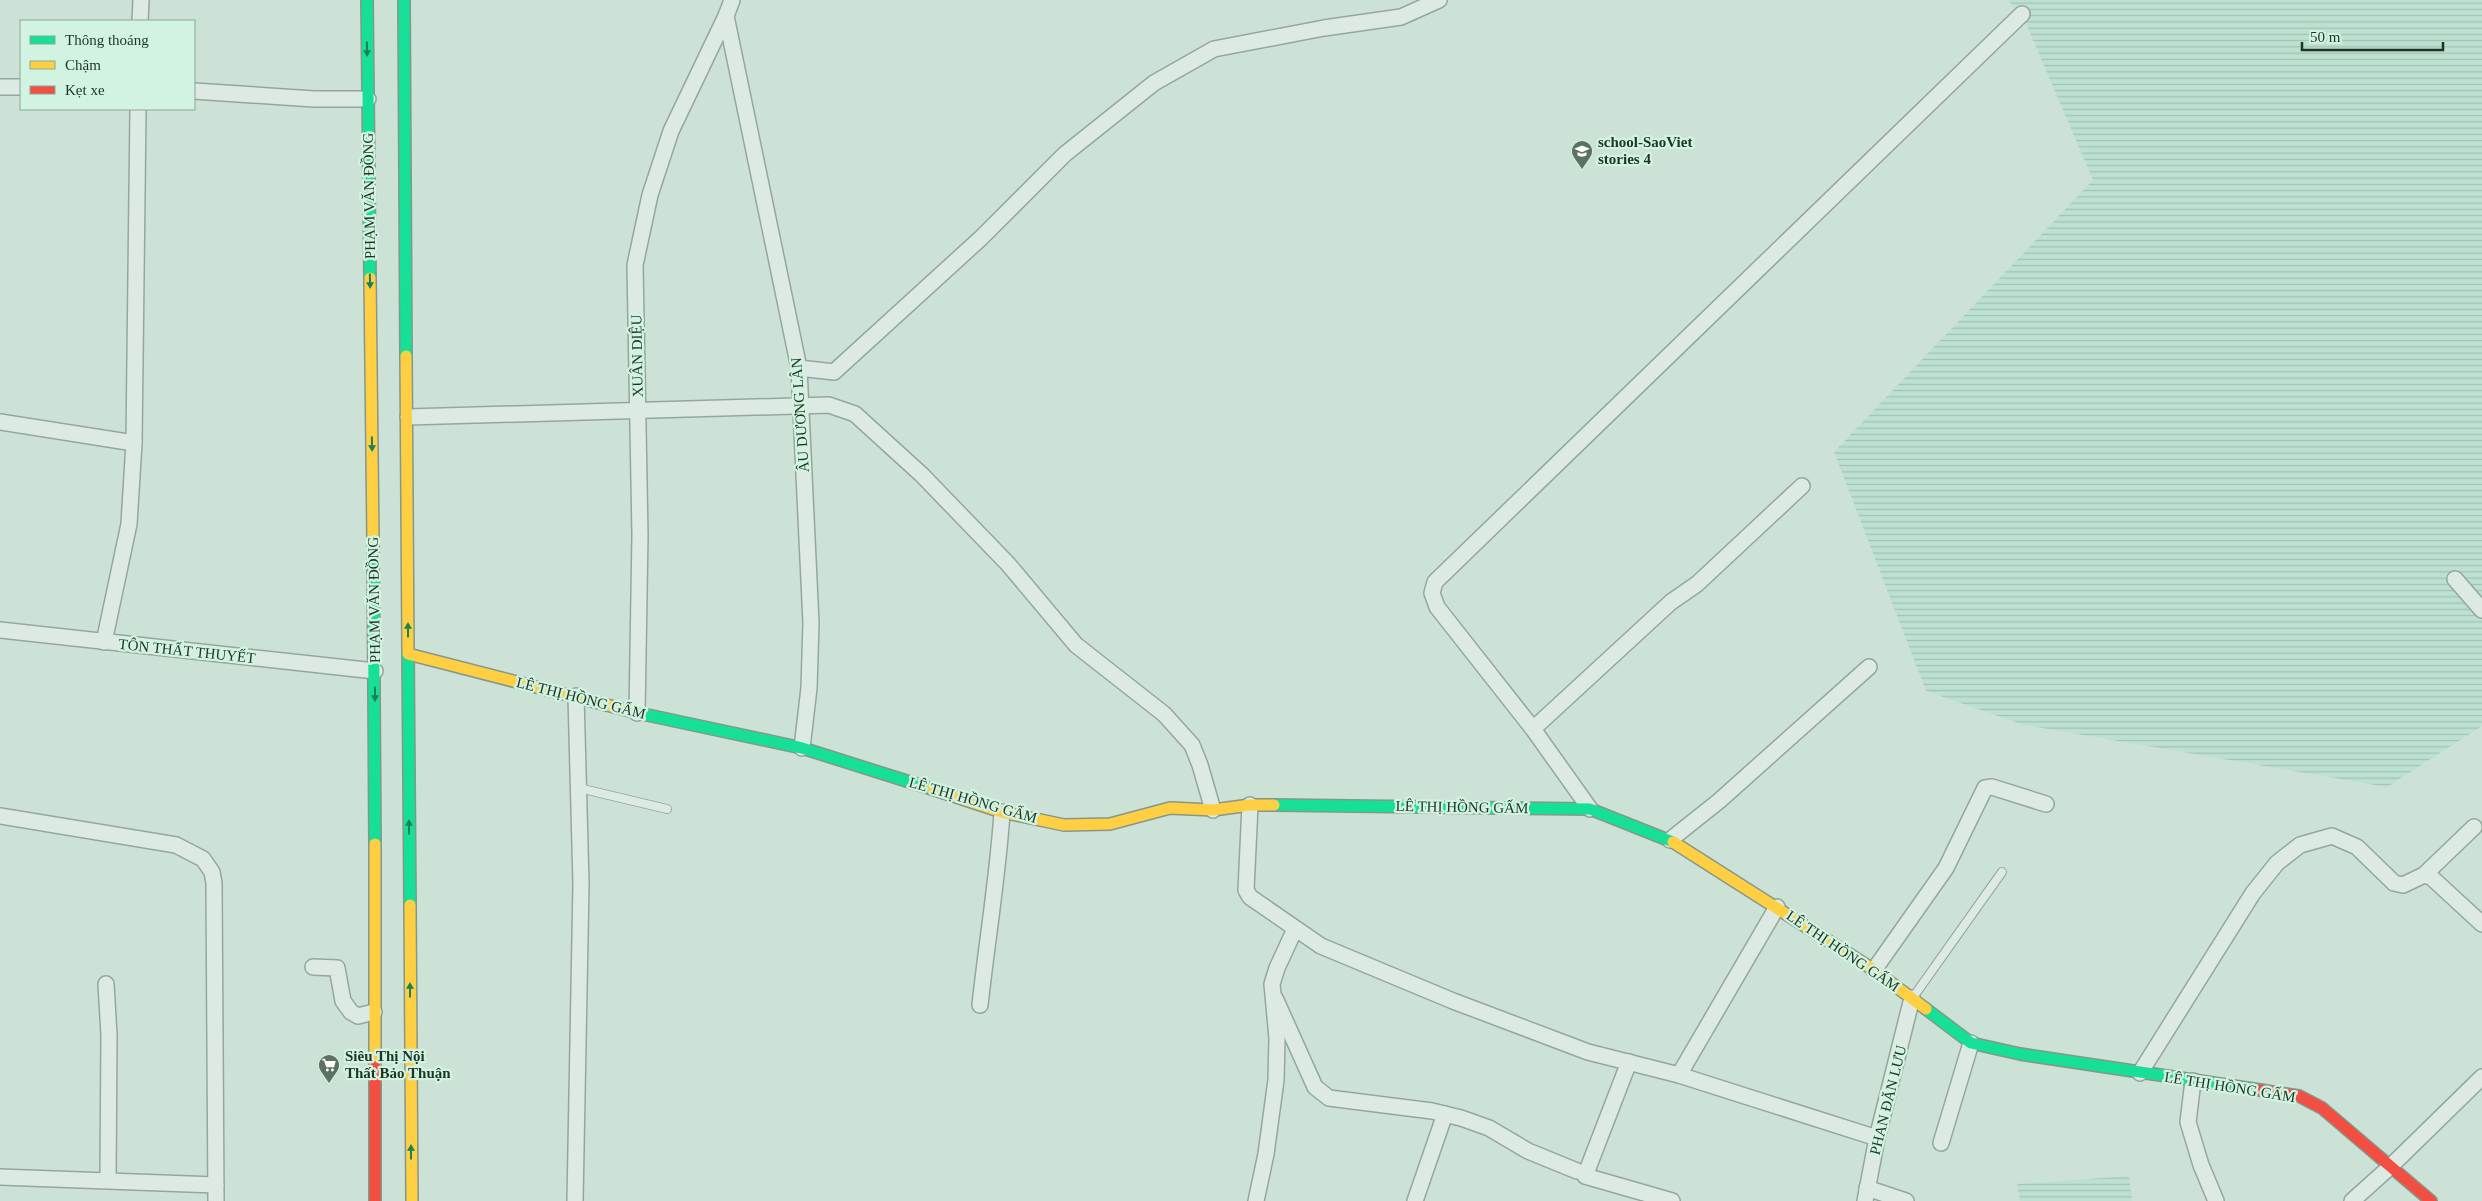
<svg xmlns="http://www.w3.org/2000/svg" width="2482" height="1201" viewBox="0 0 2482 1201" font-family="'Times New Roman',serif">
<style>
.farmland{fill:url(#farmland-rules)}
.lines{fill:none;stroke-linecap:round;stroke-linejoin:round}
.lane-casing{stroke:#95a79c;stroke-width:10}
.street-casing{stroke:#95a79c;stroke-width:18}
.fast-casing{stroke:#85978b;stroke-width:14}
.slow-casing{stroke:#85978b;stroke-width:14}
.jam-casing{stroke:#85978b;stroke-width:14}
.lane{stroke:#ddeae3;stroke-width:8}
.street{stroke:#ddeae3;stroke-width:15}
.fast{stroke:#16e098;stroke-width:11}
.slow{stroke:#ffcf43;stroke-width:11}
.jam{stroke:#f24e42;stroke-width:11}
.oneway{fill:#1a8258}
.labels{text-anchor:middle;stroke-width:4.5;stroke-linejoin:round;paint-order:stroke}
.poi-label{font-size:15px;font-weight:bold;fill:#1e3523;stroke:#d2f3e1;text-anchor:start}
.street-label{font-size:15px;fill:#1e3523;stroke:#d2f3e1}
</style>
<defs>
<pattern id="farmland-rules" width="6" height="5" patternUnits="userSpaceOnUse" patternTransform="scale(1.25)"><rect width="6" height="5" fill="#bde1d1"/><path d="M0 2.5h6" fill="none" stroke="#a2c2b3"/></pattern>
</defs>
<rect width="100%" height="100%" fill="#cce2d6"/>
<g class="farmland">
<polygon points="2007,0 2482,0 2482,726 2387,787 2024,725 1926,691 1834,452 2093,180 2022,14"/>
<polygon points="2129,1176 2132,1201 2020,1201 2017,1184"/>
</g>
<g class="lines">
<g class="lane-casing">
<g id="lane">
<polyline points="579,788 667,809"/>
<polyline points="1914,996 2002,872"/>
</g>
</g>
<g class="street-casing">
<g id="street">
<polyline points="732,0 726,16 799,368 811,623 809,688 802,748"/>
<polyline points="140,21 141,0"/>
<polyline points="0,87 21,87"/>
<polyline points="194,91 314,99 368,99"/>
<polyline points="799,368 834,372 981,238 1065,154 1154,83 1214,49 1324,28 1401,17 1439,0"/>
<polyline points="408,417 829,405 855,414 922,475 1008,564 1076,645 1164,714 1192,745 1200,765 1213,810"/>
<polyline points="0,422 134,443"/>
<polyline points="2455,579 2482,610"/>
<polyline points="0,630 375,671"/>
<polyline points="104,642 129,524 134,443 138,109"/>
<polyline points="637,713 640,535 635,265 650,195 671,131 726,16"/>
<polyline points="1533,729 1671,602 1697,584 1802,486"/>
<polyline points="1250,805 1246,890 1250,897 1321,946 1453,1001 1588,1052 1679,1075 1877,1138"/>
<polyline points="1590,809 1533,729 1437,607 1432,593 1435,582 2022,14"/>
<polyline points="0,816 176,845 203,859 212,872 214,883 216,1201"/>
<polyline points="1670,840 1719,801 1869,667"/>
<polyline points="2424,875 2474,827"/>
<polyline points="313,967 337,968 343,1001 351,1012 358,1016 374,1012"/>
<polyline points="1874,970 1946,868 1985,788 1992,787 2046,804"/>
<polyline points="106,984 109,1035 108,1179"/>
<polyline points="1275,998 1315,1087 1329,1098 1432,1111 1461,1118 1489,1128 1528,1151 1577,1171"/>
<path d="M980 1005C987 940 998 876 1002 812"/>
<polyline points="1629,1062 1585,1176 1672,1201"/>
<polyline points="2140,1073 2253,893 2277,863 2300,845 2332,836 2357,847 2394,883 2403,885 2424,875 2431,877 2482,924"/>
<polyline points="1679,1075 1777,907"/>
<polyline points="2193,1081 2188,1122 2201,1165 2216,1201"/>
<polyline points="1941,1143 1971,1043"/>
<polyline points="0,1177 216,1185"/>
<polyline points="1867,1188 1906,1201"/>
<polyline points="575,1201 581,884 576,696"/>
<polyline points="1256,1201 1266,1154 1276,1080 1277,1038 1272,984 1277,968 1295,929"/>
<polyline points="1415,1201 1445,1114"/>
<polyline points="1865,1201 1877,1138 1912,998"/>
<polyline points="2352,1201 2391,1166 2482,1077"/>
</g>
</g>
<g class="fast-casing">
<g id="fast">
<polyline points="367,0 370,278"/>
<polyline points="404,0 406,356"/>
<polyline points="373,540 375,844"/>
<polyline points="408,651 410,905"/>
<polyline points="638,713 802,748 932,789"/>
<polyline points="1274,805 1590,809 1673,842"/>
<polyline points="1926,1009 1971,1043 2020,1054 2260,1090"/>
</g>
</g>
<g class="slow-casing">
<g id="slow">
<polyline points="370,278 373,540"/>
<polyline points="406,356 408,651"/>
<polyline points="408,654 638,713"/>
<polyline points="932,789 1002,812 1064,825 1110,824 1170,808 1213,810 1250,805 1274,805"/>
<polyline points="1673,842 1874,970 1926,1009"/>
<polyline points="375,844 375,1067"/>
<polyline points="410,905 412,1201"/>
</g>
</g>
<g class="jam-casing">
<g id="jam">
<polyline points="375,1067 375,1201"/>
<polyline points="2260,1090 2299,1096 2322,1108 2431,1201"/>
</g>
</g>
<use href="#lane" class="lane"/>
<use href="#street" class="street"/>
<use href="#fast" class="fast"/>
<use href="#slow" class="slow"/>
<use href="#jam" class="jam"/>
</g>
<defs><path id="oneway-solid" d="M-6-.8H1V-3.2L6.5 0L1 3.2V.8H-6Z" transform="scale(1.25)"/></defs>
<g class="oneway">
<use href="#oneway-solid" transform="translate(367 49) rotate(89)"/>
<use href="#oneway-solid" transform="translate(370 281) rotate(89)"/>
<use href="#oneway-solid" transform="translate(372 444) rotate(89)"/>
<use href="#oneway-solid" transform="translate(408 630) rotate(-90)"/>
<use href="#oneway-solid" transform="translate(375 694) rotate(90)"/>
<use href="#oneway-solid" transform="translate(409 827) rotate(-90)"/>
<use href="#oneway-solid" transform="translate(410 990) rotate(-90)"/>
<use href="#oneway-solid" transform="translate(411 1152) rotate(-90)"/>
</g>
<defs>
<g id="school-pin" transform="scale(1.125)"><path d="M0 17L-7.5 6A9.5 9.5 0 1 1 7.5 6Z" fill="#5b7262" stroke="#d2f3e1"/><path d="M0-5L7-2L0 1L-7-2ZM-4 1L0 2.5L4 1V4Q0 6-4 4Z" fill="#fff"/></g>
<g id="supermarket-pin" transform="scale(1.125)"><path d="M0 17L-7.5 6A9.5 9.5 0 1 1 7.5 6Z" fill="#5b7262" stroke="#d2f3e1"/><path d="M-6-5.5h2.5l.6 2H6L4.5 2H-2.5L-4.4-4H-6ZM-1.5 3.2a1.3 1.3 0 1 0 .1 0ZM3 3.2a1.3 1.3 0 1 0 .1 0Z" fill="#fff"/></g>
</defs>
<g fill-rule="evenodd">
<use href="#school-pin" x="1582" y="151"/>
<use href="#supermarket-pin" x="329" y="1065"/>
</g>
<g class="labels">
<g class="poi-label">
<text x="1598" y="147">school-SaoViet<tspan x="1598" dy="17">stories 4</tspan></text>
<text x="345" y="1061">Siêu Thị Nội<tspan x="345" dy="17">Thất Bảo Thuận</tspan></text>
</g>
<g class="street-label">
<text transform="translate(369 196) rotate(-91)" y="5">PHẠM VĂN ĐỒNG</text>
<text transform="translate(637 356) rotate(-91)" y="5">XUÂN DIỆU</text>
<text transform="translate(800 415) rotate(-94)" y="5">ÂU DƯƠNG LÂN</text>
<text transform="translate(374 600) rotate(-91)" y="5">PHẠM VĂN ĐỒNG</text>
<text transform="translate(187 651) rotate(6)" y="5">TÔN THẤT THUYẾT</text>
<text transform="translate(581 698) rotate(14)" y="5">LÊ THỊ HỒNG GẤM</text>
<text transform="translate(973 800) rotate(16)" y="5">LÊ THỊ HỒNG GẤM</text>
<text transform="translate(1462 807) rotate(1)" y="5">LÊ THỊ HỒNG GẤM</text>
<text transform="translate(1843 951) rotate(34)" y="5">LÊ THỊ HỒNG GẤM</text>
<text transform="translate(2230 1087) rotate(9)" y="5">LÊ THỊ HỒNG GẤM</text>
<text transform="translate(1888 1100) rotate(-76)" y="5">PHAN ĐĂN LƯU</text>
</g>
</g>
<rect x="20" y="20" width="175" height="90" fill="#d2f3e1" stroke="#8aa795"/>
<rect x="30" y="36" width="25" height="8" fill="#16e098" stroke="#8aa795"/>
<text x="65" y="45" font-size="15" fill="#1e3523">Thông thoáng</text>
<rect x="30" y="61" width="25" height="8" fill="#ffcf43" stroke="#8aa795"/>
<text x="65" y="70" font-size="15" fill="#1e3523">Chậm</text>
<rect x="30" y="86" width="25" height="8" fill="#f24e42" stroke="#8aa795"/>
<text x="65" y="95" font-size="15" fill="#1e3523">Kẹt xe</text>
<path d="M2302 42v8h141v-8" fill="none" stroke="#1e3523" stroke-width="2.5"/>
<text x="2310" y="42" font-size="15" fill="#1e3523" stroke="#d2f3e1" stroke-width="4" paint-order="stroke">50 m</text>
</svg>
